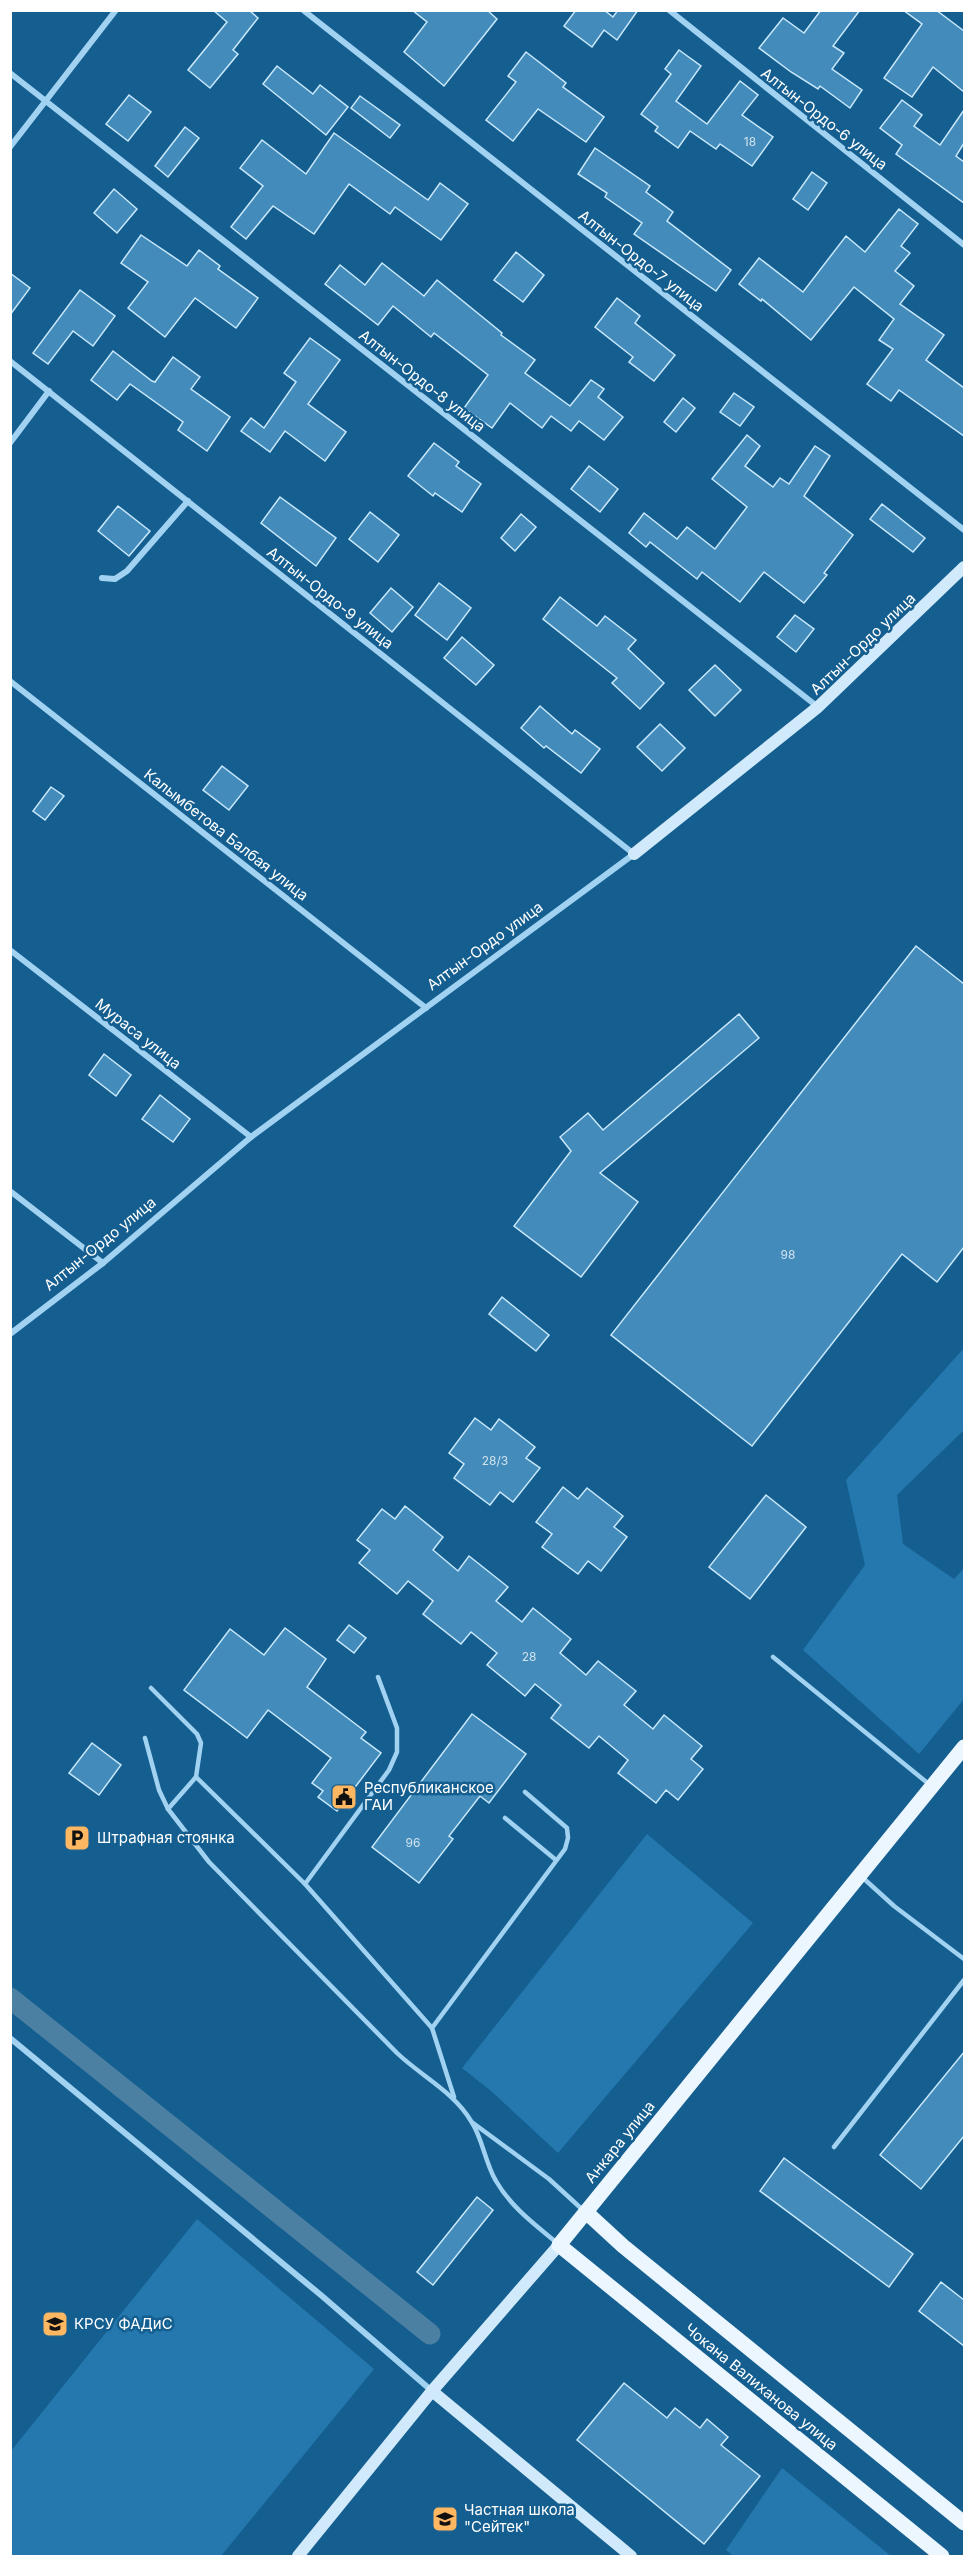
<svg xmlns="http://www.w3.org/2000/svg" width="975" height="2567" viewBox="0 0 975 2567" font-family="Inter,sans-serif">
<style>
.green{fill:#2478ad}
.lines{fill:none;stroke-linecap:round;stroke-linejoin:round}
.canal{stroke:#4b80a3;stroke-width:21}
.building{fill:#428bba;stroke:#c8e8fc;stroke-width:1.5}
.lane{stroke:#a1d2f1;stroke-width:4.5}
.street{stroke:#a1d2f1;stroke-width:6}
.secondary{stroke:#d0eafb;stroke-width:12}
.primary{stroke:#ebf6ff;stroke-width:15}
.labels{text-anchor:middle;stroke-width:5;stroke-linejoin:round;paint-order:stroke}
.number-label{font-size:12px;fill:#d0e2ee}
.street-label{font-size:15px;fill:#fff;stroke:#155e90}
.poi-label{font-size:15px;fill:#fff;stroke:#155e90;text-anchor:start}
</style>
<rect width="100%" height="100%" fill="#155e90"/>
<g class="green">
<polygon points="964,1348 964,1430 897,1495 903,1544 954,1579 964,1568 964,1699 919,1754 803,1650 865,1565 846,1480"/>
<polygon points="647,1834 753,1923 558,2153 491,2091 462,2068"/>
<polygon points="197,2219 374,2369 221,2556 11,2556 11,2451"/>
<polygon points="782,2468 891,2556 733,2556 726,2550"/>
</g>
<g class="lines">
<polyline class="canal" points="10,1998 430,2334"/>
</g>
<g class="building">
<polygon points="213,10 249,10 258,18 233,50 238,54 210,88 188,70 227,22"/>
<polygon points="412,10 487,10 497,19 444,86 404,52 427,22"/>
<polygon points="576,10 604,10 613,17 618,10 638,10 617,40 604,30 592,47 564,26"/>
<polygon points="821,10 860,10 833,46 844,53 832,69 862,90 850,108 820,86 818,89 791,72 759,48 783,18 804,33"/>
<polygon points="903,10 936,10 964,31 964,92 933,67 912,97 884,78 922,24"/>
<polygon points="679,50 701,66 676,101 707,124 740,81 758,95 742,115 773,137 752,166 720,144 716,149 690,131 678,148 655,131 658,127 641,114 671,74 665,69"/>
<polygon points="526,52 566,83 563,87 604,117 586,142 538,109 513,141 486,120 516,82 508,76"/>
<polygon points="277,66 313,94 320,85 348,107 326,135 263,84"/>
<polygon points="129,95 151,112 128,141 106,124"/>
<polygon points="360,96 400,125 390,138 351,108"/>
<polygon points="902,100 922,115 914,126 940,145 964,110 964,143 956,156 964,162 964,203 896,154 902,145 880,128"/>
<polygon points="185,127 199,138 168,177 155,166"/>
<polygon points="334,133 428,200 440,183 468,204 441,240 395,207 390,214 349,184 314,234 273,206 246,239 231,227 263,186 240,168 262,140 306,174"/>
<polygon points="595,148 650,186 646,192 673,212 667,221 731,270 716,291 634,234 642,223 605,197 607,193 578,174"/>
<polygon points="812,172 827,183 808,210 793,199"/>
<polygon points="114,189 137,209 117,233 94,213"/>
<polygon points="899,209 918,224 901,246 910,253 895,271 914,286 900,304 944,335 926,360 964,388 964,436 899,390 891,401 867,384 893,349 879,340 894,319 854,287 811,340 762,299 761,301 739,284 759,258 803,292 846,236 865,252"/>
<polygon points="141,235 187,266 199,250 220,266 218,269 258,298 236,328 195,298 165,337 128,308 148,282 121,263"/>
<polygon points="516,252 544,275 523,302 494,280"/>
<polygon points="382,263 424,296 437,280 502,333 501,335 535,360 525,373 570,406 591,380 604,389 598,397 623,417 604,440 579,421 571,431 551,416 542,428 510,403 492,428 464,408 488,375 434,333 431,337 393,306 378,325 325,284 340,265 365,285"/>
<polygon points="10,273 30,288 10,315"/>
<polygon points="80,290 115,316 93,346 73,331 48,364 33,353"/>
<polygon points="617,298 640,316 635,323 675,355 654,381 629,362 633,357 595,327"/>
<polygon points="310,338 340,360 308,404 346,432 325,461 285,431 270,452 241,431 251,418 264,428 296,382 284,373"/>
<polygon points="113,351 152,381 155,382 173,357 200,377 191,389 230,417 207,451 178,430 183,422 130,384 117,400 91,380"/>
<polygon points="734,393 754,407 740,426 720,412"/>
<polygon points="683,398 695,408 676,432 664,422"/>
<polygon points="747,435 760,446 745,466 773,487 780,478 789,484 815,446 830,456 804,496 853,535 824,573 827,575 804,603 764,572 740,602 702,572 697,579 650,542 646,547 629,533 644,513 677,539 687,527 715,549 747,507 712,479"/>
<polygon points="434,443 459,462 456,466 481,484 462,512 435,493 433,496 408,476"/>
<polygon points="589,466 618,489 600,512 571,489"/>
<polygon points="280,497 336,538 316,566 261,523"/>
<polygon points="882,504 925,538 913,552 870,519"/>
<polygon points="118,506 150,531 129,556 98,531"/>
<polygon points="370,512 399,535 378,562 349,539"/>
<polygon points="521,514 536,527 515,551 501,538"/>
<polygon points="439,583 471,608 447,640 415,615"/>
<polygon points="391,588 413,607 392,632 370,613"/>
<polygon points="560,597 597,626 605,616 636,640 628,649 664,683 640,709 612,683 617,678 543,619"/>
<polygon points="795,615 814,629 796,652 777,637"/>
<polygon points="462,637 494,665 476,685 444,658"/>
<polygon points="715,665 741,690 715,716 689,690"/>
<polygon points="540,706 572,734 575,730 600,749 581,773 546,746 544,748 521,728"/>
<polygon points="660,724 685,748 662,771 637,747"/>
<polygon points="222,766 248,786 229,810 203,790"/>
<polygon points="51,787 64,796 45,820 33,811"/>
<polygon points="916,946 964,984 964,1247 937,1282 902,1254 752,1446 611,1335"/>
<polygon points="739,1014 759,1038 600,1173 638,1202 581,1277 514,1226 571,1151 560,1137 588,1113 603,1130"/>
<polygon points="104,1054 131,1075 116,1096 89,1075"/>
<polygon points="160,1095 190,1119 173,1142 142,1119"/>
<polygon points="502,1297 549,1335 536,1351 489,1314"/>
<polygon points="475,1418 491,1430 499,1419 535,1447 526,1458 540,1468 513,1502 500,1492 490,1505 454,1478 464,1464 449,1453"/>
<polygon points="563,1487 578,1499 587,1488 623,1516 614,1527 627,1537 601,1571 588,1561 578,1574 542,1547 552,1534 536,1522"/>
<polygon points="766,1495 806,1527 750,1599 709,1567"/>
<polygon points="405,1506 443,1537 433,1550 458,1571 469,1556 508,1587 496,1601 522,1622 533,1608 571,1639 560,1653 586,1675 598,1661 636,1691 624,1705 653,1729 664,1715 702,1746 691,1759 703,1769 678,1800 666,1790 656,1803 618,1773 628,1760 599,1736 589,1748 551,1718 561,1705 535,1684 525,1696 487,1665 497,1653 471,1632 461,1644 423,1614 433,1601 408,1581 397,1594 359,1563 370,1550 357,1540 382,1509 395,1519"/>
<polygon points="349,1625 366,1638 354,1653 337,1640"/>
<polygon points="285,1628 326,1659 307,1687 366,1732 361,1738 381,1753 337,1811 318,1797 323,1791 312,1783 331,1758 268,1710 247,1738 184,1690 230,1629 264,1655"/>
<polygon points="472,1714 526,1754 489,1803 480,1796 449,1836 453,1839 419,1883 372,1847"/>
<polygon points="92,1743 121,1765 99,1795 69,1773"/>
<polygon points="964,2052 964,2136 921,2189 880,2155"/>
<polygon points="784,2158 913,2254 889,2287 760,2191"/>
<polygon points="477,2197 493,2210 433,2285 417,2272"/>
<polygon points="941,2282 964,2300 964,2346 919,2311"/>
<polygon points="624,2383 667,2418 675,2408 700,2428 707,2419 728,2437 721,2445 760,2476 704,2544 577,2440"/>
</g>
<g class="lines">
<g class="lane">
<polyline points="773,1657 930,1785"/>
<path d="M151 1688 197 1734 201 1743 196 1777 168 1809 209 1862 397 2053C421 2076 454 2092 471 2121 483 2139 485 2163 496 2181 511 2207 534 2224 557 2243"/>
<polyline points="145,1738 159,1790 168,1809"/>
<polyline points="196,1777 305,1884 432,2028 454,2097"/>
<polyline points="505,1818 556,1860"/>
<polyline points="862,1877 894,1906 964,1959"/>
<polyline points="305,1884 389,1770 397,1752 397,1728 378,1677"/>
<polyline points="432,2028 565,1849 568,1838 567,1828 525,1792"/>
<polyline points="473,2123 549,2179 584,2211"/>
<polyline points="834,2147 964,1980"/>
</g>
<g class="street">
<polyline points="303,10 964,530"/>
<polyline points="669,10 964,245"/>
<polyline points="10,73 818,707"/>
<polyline points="10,147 116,10"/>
<polyline points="10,361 634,854 251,1137 103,1263 10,1334"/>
<polyline points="10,443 49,391"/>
<polyline points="102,578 115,579 127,571 188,501"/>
<polyline points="10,681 426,1008"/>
<polyline points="10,950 251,1137"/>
<polyline points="10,1191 103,1263"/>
<polyline points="10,2038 322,2296 432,2391"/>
</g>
<g class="secondary">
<polyline points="634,854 818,707 964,567"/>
<polyline points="432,2391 631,2556"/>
<polyline points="298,2556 432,2391 559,2245"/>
</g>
<g class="primary">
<polyline points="586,2212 623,2246 964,2523"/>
<polyline points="942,2556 559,2245 964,1747"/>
</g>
</g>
<defs>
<g id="civic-square" transform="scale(1.35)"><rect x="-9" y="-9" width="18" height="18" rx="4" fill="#ffb861" stroke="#155e90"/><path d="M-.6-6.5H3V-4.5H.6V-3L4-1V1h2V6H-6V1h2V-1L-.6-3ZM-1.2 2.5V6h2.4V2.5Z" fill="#111"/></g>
<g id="parking-square" transform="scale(1.35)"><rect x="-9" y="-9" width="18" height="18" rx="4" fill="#ffb861" stroke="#155e90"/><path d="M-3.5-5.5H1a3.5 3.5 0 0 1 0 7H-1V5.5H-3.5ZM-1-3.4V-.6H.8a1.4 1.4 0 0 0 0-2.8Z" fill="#111"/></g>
<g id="university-square" transform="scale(1.35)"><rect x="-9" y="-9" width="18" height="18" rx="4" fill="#ffb861" stroke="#155e90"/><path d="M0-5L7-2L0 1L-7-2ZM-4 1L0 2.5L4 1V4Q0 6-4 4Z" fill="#111"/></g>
<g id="school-square" transform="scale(1.35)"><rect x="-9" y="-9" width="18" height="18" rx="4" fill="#ffb861" stroke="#155e90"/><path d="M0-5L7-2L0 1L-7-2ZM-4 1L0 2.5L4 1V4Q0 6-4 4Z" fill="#111"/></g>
</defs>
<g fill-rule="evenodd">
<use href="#civic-square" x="344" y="1797"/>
<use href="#parking-square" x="77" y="1838"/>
<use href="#university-square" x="55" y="2324"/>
<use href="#school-square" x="445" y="2519"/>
</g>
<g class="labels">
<g class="number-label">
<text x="750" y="146">18</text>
<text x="788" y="1259">98</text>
<text x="495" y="1465">28/3</text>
<text x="529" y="1661">28</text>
<text x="413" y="1847">96</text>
</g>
<g class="street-label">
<text transform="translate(824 119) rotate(38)" y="5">Алтын-Ордо-6 улица</text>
<text transform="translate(641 261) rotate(38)" y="5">Алтын-Ордо-7 улица</text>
<text transform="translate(422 381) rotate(38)" y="5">Алтын-Ордо-8 улица</text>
<text transform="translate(330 598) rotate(38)" y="5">Алтын-Ордо-9 улица</text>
<text transform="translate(863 644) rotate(-44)" y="5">Алтын-Ордо улица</text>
<text transform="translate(226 835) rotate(38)" y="5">Калымбетова Балбая улица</text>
<text transform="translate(485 946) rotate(-36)" y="5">Алтын-Ордо улица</text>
<text transform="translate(138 1034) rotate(38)" y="5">Мураса улица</text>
<text transform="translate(100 1244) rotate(-39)" y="5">Алтын-Ордо улица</text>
<text transform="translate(620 2142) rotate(-51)" y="5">Анкара улица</text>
<text transform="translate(761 2387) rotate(39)" y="5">Чокана Валиханова улица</text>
</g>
<g class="poi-label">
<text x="364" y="1793">Республиканское<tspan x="364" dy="17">ГАИ</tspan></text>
<text x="97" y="1843">Штрафная стоянка</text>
<text x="74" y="2329">КРСУ ФАДиС</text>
<text x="464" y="2515">Частная школа<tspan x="464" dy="17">"Сейтек"</tspan></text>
</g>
</g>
<rect width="975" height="2567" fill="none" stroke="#ffffff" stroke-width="24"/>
</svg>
